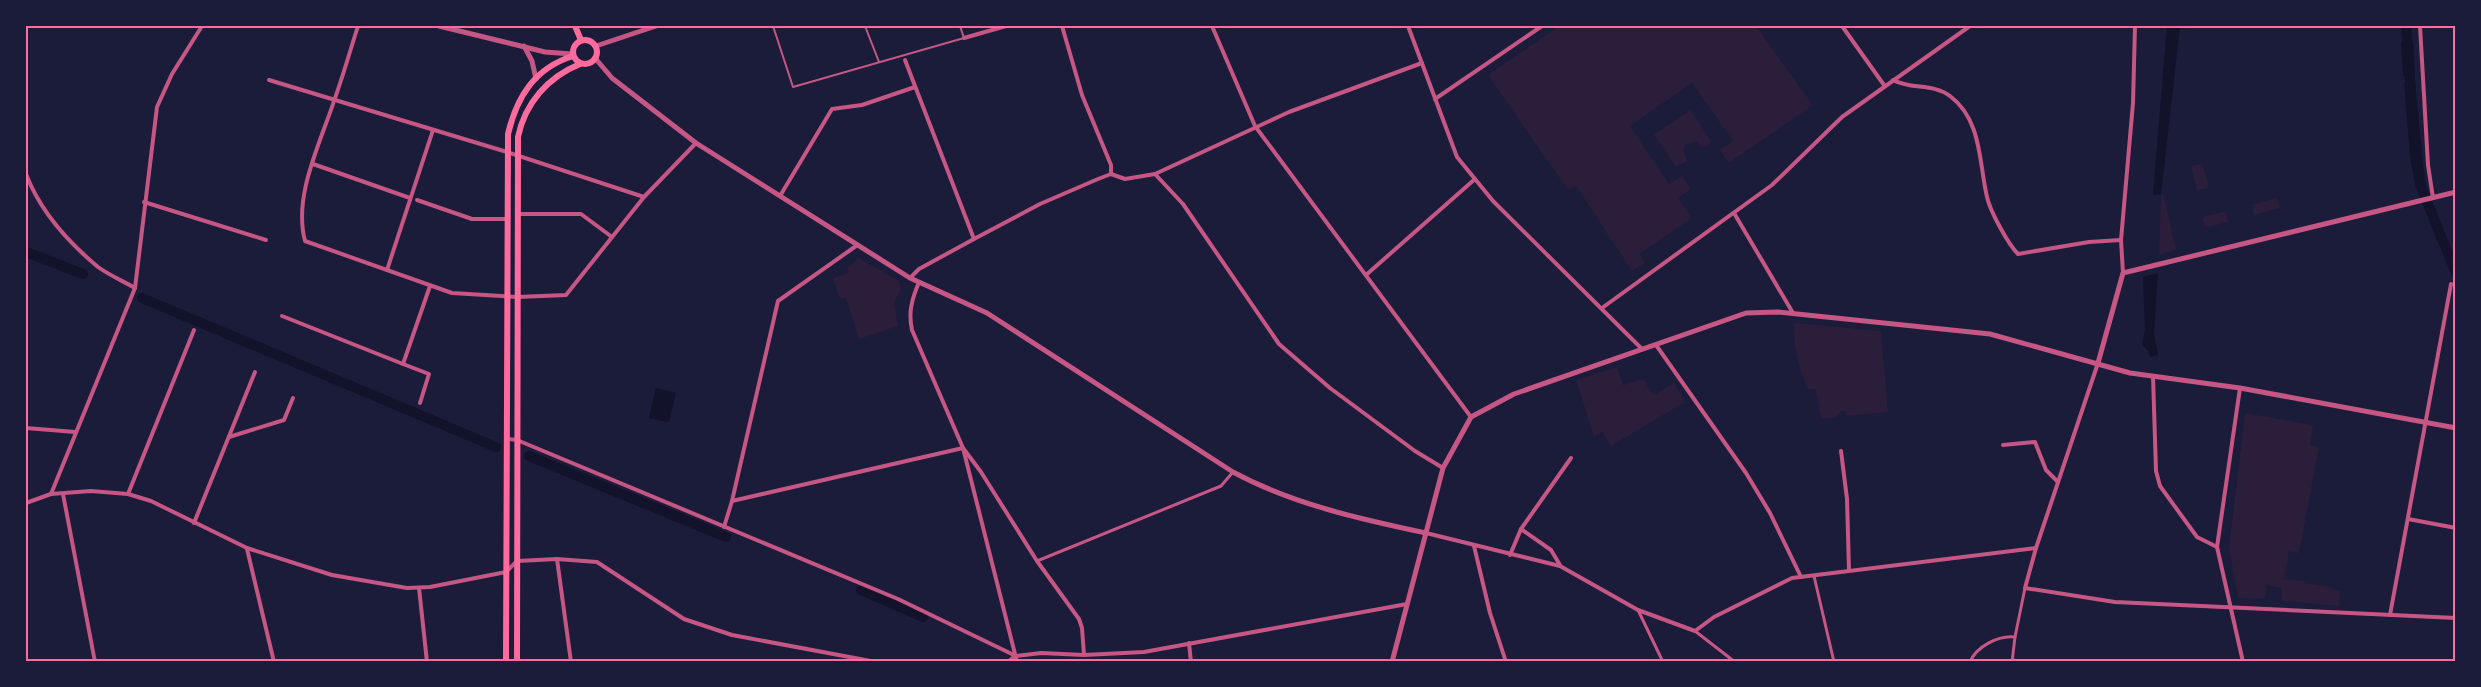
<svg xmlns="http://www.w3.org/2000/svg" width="2481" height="687" viewBox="0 0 2481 687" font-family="'Archivo Narrow',sans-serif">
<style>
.green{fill:#2a1e3b}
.water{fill:#12122b}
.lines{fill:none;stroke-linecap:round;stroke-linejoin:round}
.canal{stroke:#12122b;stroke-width:10}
.service{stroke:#c65784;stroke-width:2}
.pedestrian{stroke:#c65784;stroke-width:3}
.minor{stroke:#c65784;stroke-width:4}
.tertiary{stroke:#c65784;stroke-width:5}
.secondary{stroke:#ff6b9d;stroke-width:6}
.neatline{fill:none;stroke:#ff6b9d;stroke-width:2}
</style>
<rect width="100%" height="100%" fill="#1b1b3a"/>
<g class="green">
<polygon points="1559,26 1756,26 1813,105 1729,163 1720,150 1733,141 1692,83 1630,126 1669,184 1682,176 1691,189 1678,198 1692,218 1639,254 1645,263 1632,271 1576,186 1568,190 1488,75"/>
<polygon points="1690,110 1712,142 1703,148 1695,141 1685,145 1683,150 1687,161 1676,167 1654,135"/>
<polygon points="2203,164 2209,188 2197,190 2191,166"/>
<polygon points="2161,194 2164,195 2176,250 2159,255"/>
<polygon points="2277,198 2280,208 2254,215 2252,204"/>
<polygon points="2226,211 2228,222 2205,228 2202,217"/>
<polygon points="857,257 899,281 901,288 894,303 898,326 859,339 846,298 840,299 833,278 847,273 848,268 857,260"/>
<path d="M1795 323 1881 331 1888 412 1847 416 1845 411H1841L1835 418 1821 419 1816 389H1808C1799 369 1792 345 1795 323Z"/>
<polygon points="1617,367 1623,385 1643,379 1654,395 1674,383 1685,402 1611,446 1602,432 1594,437 1576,380"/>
<polygon points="2245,413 2313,425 2310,445 2319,447 2299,553 2289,551 2284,579 2304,581 2304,583 2332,587 2332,589 2340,591 2339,606 2282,601 2282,588 2267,585 2265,599 2238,598 2229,548"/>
</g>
<g class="water">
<polygon points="2167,26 2180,26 2161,194 2153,195"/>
<polygon points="2413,41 2415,75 2403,76 2401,42"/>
<polygon points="2415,82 2425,185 2416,188 2410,156 2404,83"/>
<polygon points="2158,273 2154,332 2158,355 2150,357 2148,351 2142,345 2145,329 2143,277"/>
<polygon points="656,388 676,393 669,422 649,418"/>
</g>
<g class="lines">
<g class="canal">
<polyline points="2406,26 2411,94"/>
<polyline points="2419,172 2421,187 2456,273"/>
<polyline points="26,252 83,274"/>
<polyline points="142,298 496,447"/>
<polyline points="529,456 726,537"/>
<polyline points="861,590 923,617"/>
</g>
<g class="service">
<polyline points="773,26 793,87 964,38 960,26"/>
<polyline points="865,26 879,62"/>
</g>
<g class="pedestrian">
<polyline points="1037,561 1221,486 1233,472"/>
<polyline points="1814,576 1834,662"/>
<polyline points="1638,610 1663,662"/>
<polyline points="1695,631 1735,662"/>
<polyline points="2012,660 2031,662"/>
<path d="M1970 662C1976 647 1998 635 2015 637"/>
<polyline points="2012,662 2015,637 2025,588"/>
</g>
<g class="minor">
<path d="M358 26C350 51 343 76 334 101 320 144 293 196 305 241L452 293 517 297 566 295 644 197 696 143"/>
<polyline points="1062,26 1082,95 1111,165 1111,174"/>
<polyline points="1212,26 1255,126 1471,417"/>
<polyline points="1408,26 1457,157 1493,201 1642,349"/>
<polyline points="1842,26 1884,85"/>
<polyline points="2420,26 2428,165 2433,198"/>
<polyline points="964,38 1006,26"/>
<polyline points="905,60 974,239"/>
<polyline points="269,80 507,152 644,197"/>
<path d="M1893 80C1911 90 1933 83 1950 96 1982 120 1979 163 1987 197 1990 211 2008 244 2018 254L2089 242 2121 240"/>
<polyline points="1435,99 1542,26"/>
<polyline points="313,164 410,198"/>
<path d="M26 174C40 211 68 242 98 267 109 275 123 281 135 288"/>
<polyline points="1155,174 1183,204 1279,344 1330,388 1415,451 1443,468"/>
<polyline points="780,196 832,109 862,105 915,87"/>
<polyline points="417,200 472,219 507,219"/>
<polyline points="144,202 266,240"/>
<polyline points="1734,213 1793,313"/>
<polyline points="518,214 581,214 612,237"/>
<polyline points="387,270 433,130"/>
<polyline points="2123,273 2121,240 2133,103 2135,26"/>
<polyline points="1366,275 1475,179"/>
<polyline points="910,278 919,269 974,239 1040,204 1098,179 1111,174 1125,179 1155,174 1289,112 1422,63"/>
<path d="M919 282C912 299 908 312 912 330L963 448 1017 662"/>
<polyline points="1602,308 1772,185 1842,117 1970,26"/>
<polyline points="282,316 403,364 430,286"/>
<polyline points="1656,345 1746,473 1770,513 1801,577"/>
<polyline points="2098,363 2036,548 2025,588 2115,602 2456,618"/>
<polyline points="403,364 429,374 420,403"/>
<polyline points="2153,376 2156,471 2160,486 2197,537 2217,547"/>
<polyline points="2240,388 2217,547 2243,662"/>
<polyline points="26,428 75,432"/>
<polyline points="229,437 284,420 293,398"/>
<polyline points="507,439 517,440 898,599 1016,656 1041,653 1084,655 1144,652 1407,604"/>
<polyline points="2003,445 2035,442 2046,470 2058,482"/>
<polyline points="1841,451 1847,499 1849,570"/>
<polyline points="51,494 135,288 157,107 172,74 202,26"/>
<polyline points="63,494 95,662"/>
<polyline points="128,494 194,330"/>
<polyline points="732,501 778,301 856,246"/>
<polyline points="26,503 51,494 91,491 128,494 151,501 247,548 332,575 407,588 430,587 506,572 517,561 557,559 597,562 684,619 732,635 876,662"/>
<polyline points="2408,519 2456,528"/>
<polyline points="194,523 255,372"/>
<polyline points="724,527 732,501 963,448 981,472 1037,561 1079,619 1082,628 1084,655"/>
<polyline points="1521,529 1551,550 1560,565"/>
<polyline points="1426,533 1560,566 1638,610 1695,631 1714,617 1792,578 2036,548"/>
<polyline points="1474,546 1490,613 1506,662"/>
<polyline points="247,549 274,662"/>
<polyline points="1510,555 1521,529 1571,458"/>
<polyline points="557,559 571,662"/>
<polyline points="419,588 427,662"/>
<polyline points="2390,615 2451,284"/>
<polyline points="1189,643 1191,662"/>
<polyline points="1008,662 1015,656"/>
</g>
<g class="tertiary">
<polyline points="439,26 545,52 572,54"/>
<polyline points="524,46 532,61 536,79"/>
<polyline points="596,46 656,26"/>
<path d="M595 58 612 78 696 143 910 278 987 313 1233 472C1292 504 1360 519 1426 533"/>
<polyline points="2098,363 2123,273 2456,192"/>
<polyline points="1392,662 1443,468 1471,417 1514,394 1746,313 1777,312 1990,334 2130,373 2240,388 2456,428"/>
</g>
<g class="secondary">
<polyline points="575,26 581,40"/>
<circle cx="585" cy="52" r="12"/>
<path d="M506 662 508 134C517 96 535 68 573 56"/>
<path d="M517 662 518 137C525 103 548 77 580 64"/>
</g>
</g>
<rect width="2481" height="687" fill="none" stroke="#1b1b3a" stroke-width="54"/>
<rect x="27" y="27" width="2427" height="633" class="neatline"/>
</svg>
